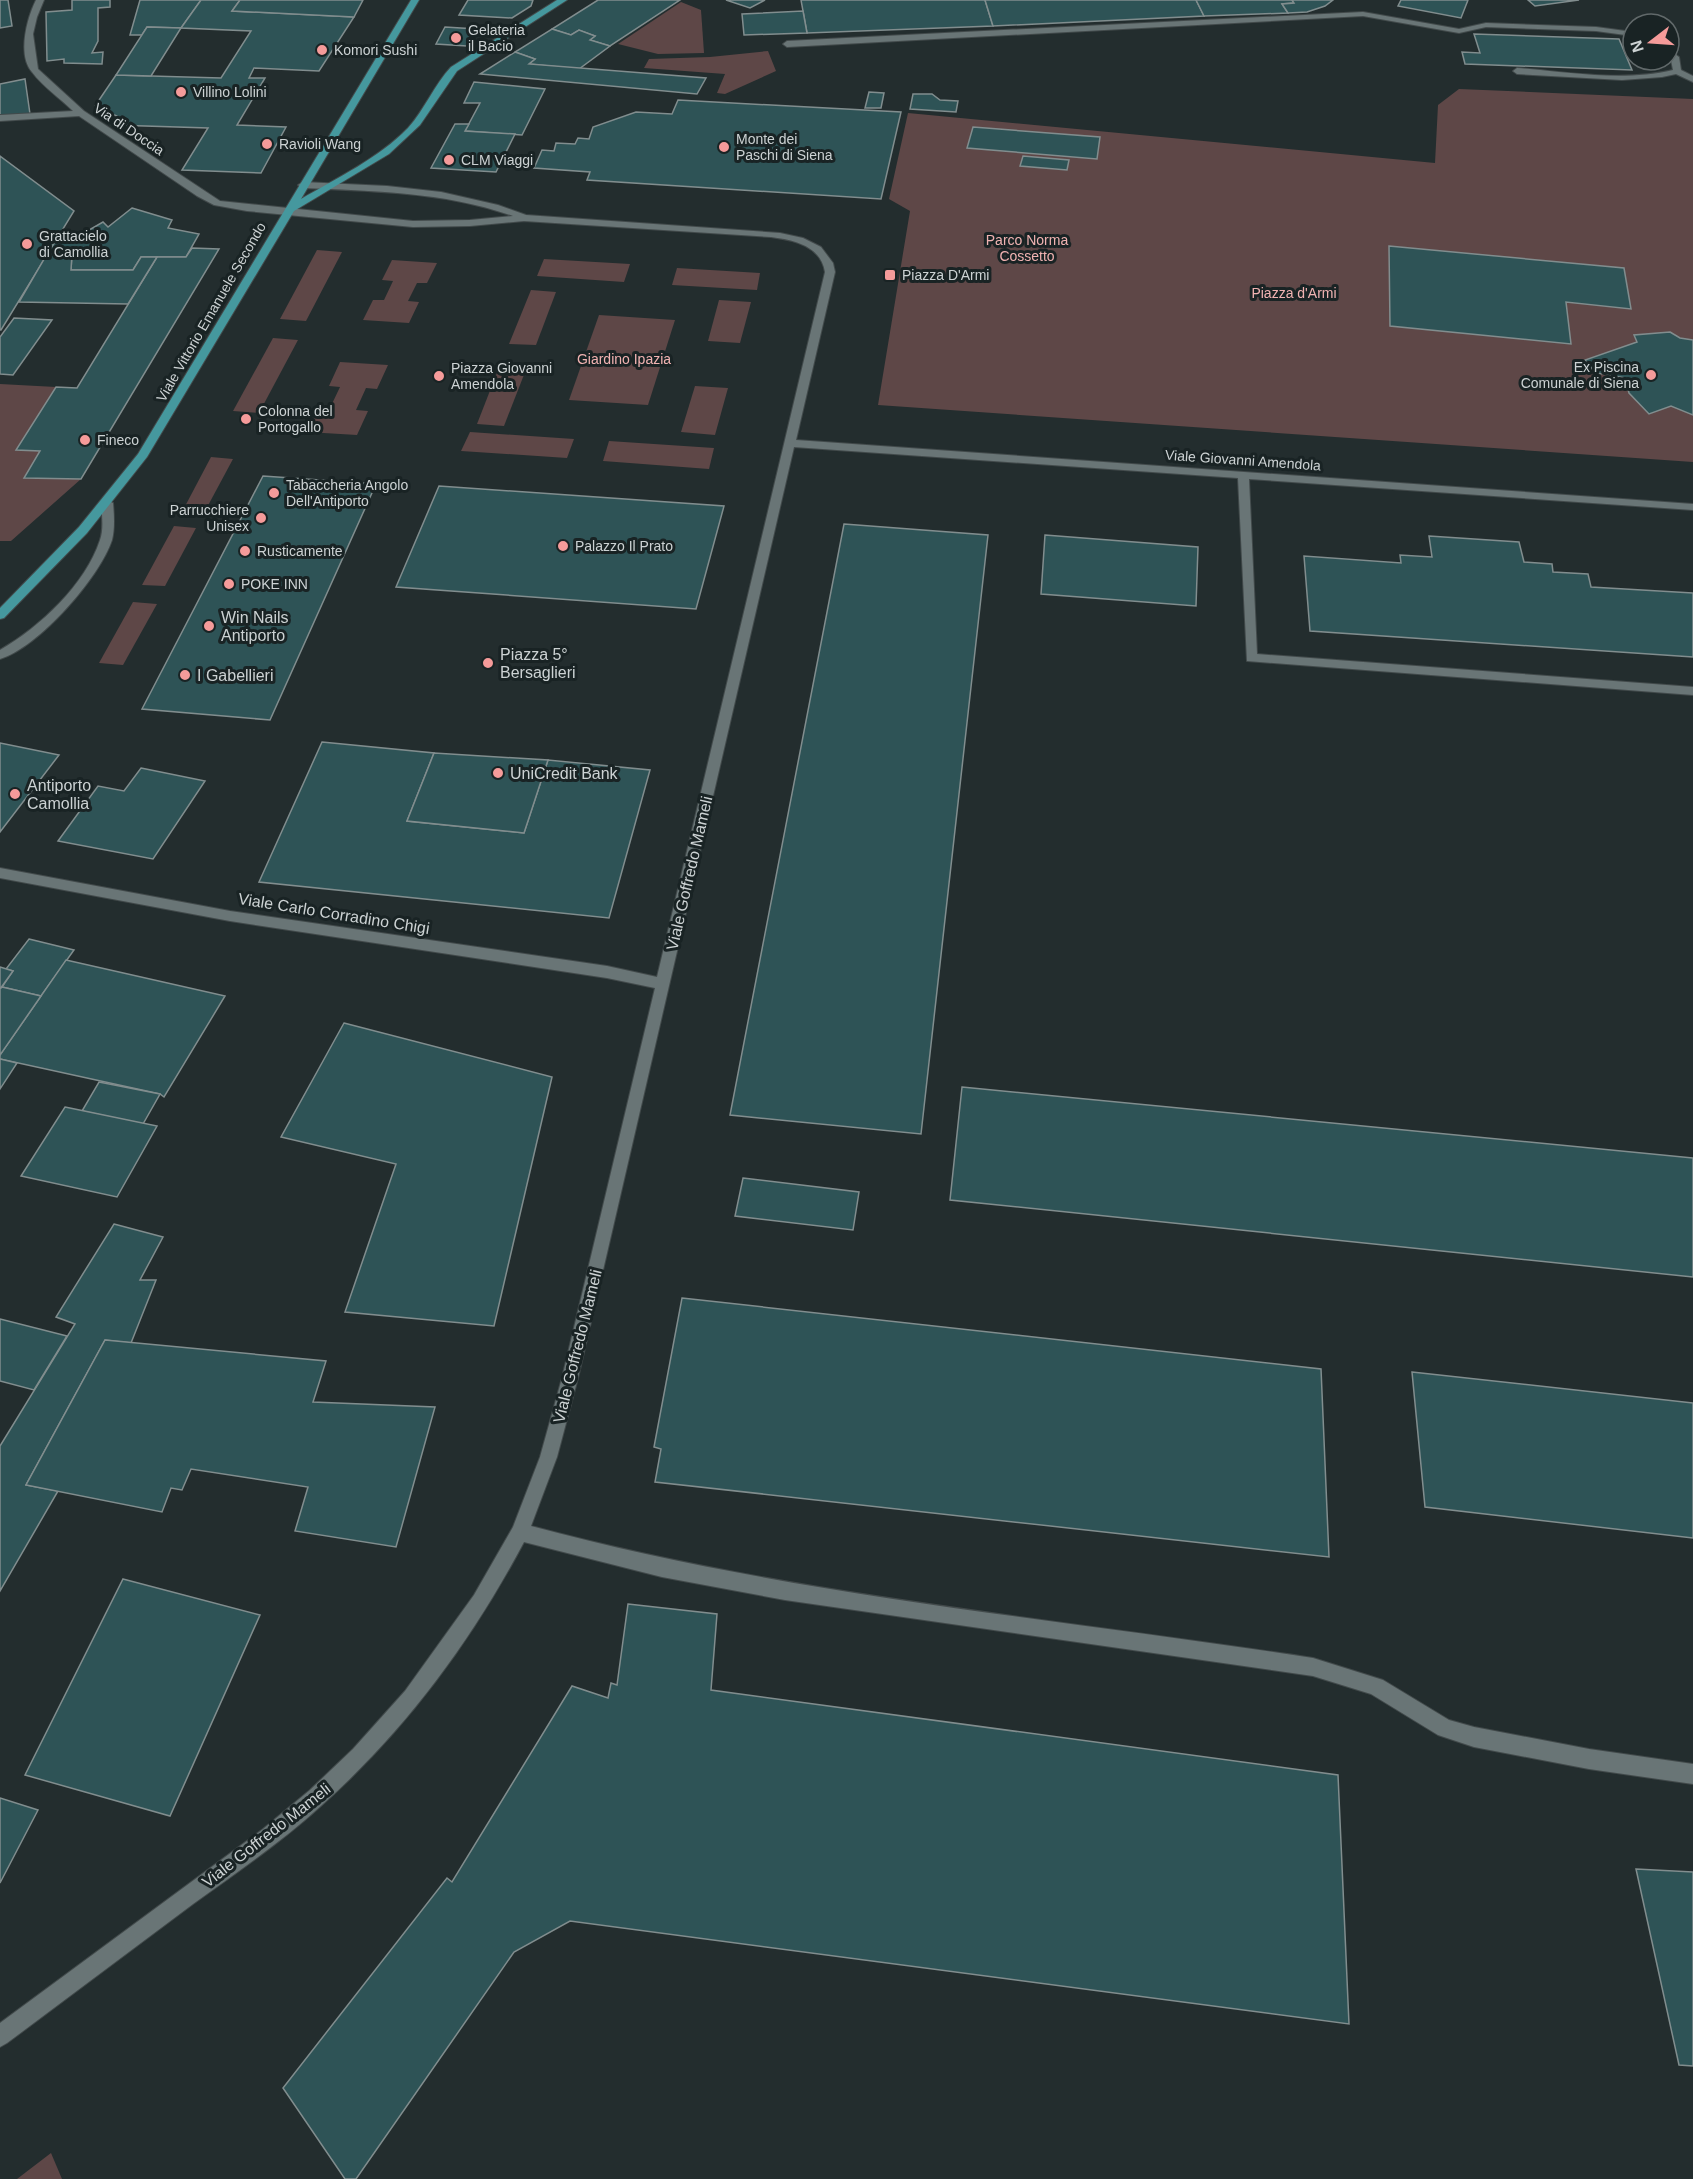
<svg xmlns="http://www.w3.org/2000/svg" width="1693" height="2179" viewBox="0 0 1693 2179" font-family="Helvetica,sans-serif">
<style>
.green{fill:#5e4747}
.building{fill:#2e5356;stroke:#818d8e;stroke-width:1.5}
.lines{fill:none;stroke-linecap:round;stroke-linejoin:round}
.minor-casing{stroke:#424a4b;stroke-width:2}
.major-casing{stroke:#424a4b;stroke-width:2}
.minor{fill:#697576;fill-rule:evenodd}
.major{fill:#45989e;fill-rule:evenodd}
.poi-dot{fill:#f59b9a;stroke:#192324;stroke-width:2}
.labels{text-anchor:middle;stroke-width:6;stroke-linejoin:round;paint-order:stroke}
.far-poi-label{font-size:14px;fill:#ccd2d3;stroke:#192324;text-anchor:start}
.far-street-label{font-size:14px;fill:#ccd2d3;stroke:#192324}
.far-park-label{font-size:14px;fill:#f1b3b2;stroke:#192324}
.poi-label{font-size:16px;fill:#ccd2d3;stroke:#192324;text-anchor:start}
.street-label{font-size:16px;fill:#ccd2d3;stroke:#192324}
</style>
<rect width="100%" height="100%" fill="#232d2e"/>
<g class="green">
<polygon points="681,2 701,10 704,53 658,54 618,44"/>
<polygon points="768,51 776,71 725,94 717,93 725,74 644,68 649,59 710,57"/>
<polygon points="1459,89 1693,99 1693,462 878,405 910,211 889,199 908,113 1435,163 1438,105"/>
<polygon points="317,250 342,252 306,321 280,319"/>
<polygon points="544,259 630,264 624,282 537,276"/>
<polygon points="392,260 437,263 427,283 417,283 408,301 419,302 409,323 363,320 373,300 384,300 393,281 382,280"/>
<polygon points="677,268 760,273 757,290 672,285"/>
<polygon points="531,290 556,292 536,345 509,344"/>
<polygon points="719,300 751,302 740,343 708,341"/>
<polygon points="599,315 675,320 648,405 569,400"/>
<polygon points="273,338 298,340 259,413 233,411"/>
<polygon points="340,362 388,365 377,389 366,388 356,410 368,411 357,435 307,432 319,408 330,408 340,387 329,386"/>
<polygon points="500,365 527,367 504,426 477,424"/>
<polygon points="0,384 56,387 17,449 40,451 24,478 81,479 11,541 0,541"/>
<polygon points="695,386 728,388 715,435 681,432"/>
<polygon points="470,432 574,439 567,458 461,451"/>
<polygon points="609,441 714,448 709,469 603,461"/>
<polygon points="211,457 233,459 204,513 182,512"/>
<polygon points="174,526 196,528 165,586 142,585"/>
<polygon points="133,602 157,604 123,665 99,663"/>
<polygon points="51,2153 62,2179 17,2179"/>
</g>
<g class="building">
<polygon points="0,0 8,0 12,26 0,28"/>
<polygon points="72,0 110,0 110,7 98,8 98,41 92,53 103,52 102,64 64,63 64,59 47,61 46,12 72,10"/>
<polygon points="140,0 201,0 181,28 147,27 142,35 130,35"/>
<polygon points="201,0 240,0 232,11 354,17 319,71 254,68 249,78 265,78 237,125 286,127 261,173 182,170 208,128 114,125 119,117 95,106 116,75 221,78 251,31 181,28"/>
<polygon points="240,0 363,0 354,17 232,11"/>
<polygon points="468,0 533,0 531,6 512,18 459,15"/>
<polygon points="598,0 680,0 610,46 590,40 595,36 579,30 571,35 552,29"/>
<polygon points="726,0 765,0 750,8"/>
<polygon points="801,0 985,0 993,26 807,33"/>
<polygon points="985,0 1196,0 1204,16 993,26"/>
<polygon points="1196,0 1292,0 1294,3 1282,4 1288,13 1204,16"/>
<polygon points="1292,0 1333,0 1325,6 1307,12 1288,13 1282,4 1294,3"/>
<polygon points="1401,0 1468,0 1461,18 1398,6"/>
<polygon points="1528,0 1579,0 1535,6"/>
<polygon points="803,11 807,33 744,35 742,14"/>
<polygon points="147,27 181,28 151,76 116,75"/>
<polygon points="445,27 476,29 467,46 436,44"/>
<polygon points="552,29 571,35 579,30 595,36 590,40 610,46 579,69 529,64 535,59 515,52"/>
<polygon points="1474,34 1619,39 1632,70 1465,64 1462,52 1480,53"/>
<polygon points="515,52 535,59 529,64 706,78 697,94 480,74"/>
<polygon points="25,79 30,114 0,116 0,84"/>
<polygon points="474,82 545,89 522,135 465,131 480,103 464,103"/>
<polygon points="869,92 884,93 881,108 865,108"/>
<polygon points="913,94 932,94 940,100 958,101 956,112 910,109"/>
<polygon points="678,100 901,112 881,199 587,180 590,172 534,168 542,150 554,151 556,143 575,144 578,138 589,139 593,127 636,112 672,114"/>
<polygon points="455,124 469,124 465,131 515,134 496,172 431,168"/>
<polygon points="973,127 1100,137 1097,159 967,148"/>
<polygon points="0,156 74,211 1,330 0,330"/>
<polygon points="1023,156 1069,160 1067,170 1020,166"/>
<polygon points="132,208 172,220 168,228 199,234 186,257 141,257 133,270 71,270 72,254 47,254 61,233 84,233 103,222 108,227"/>
<polygon points="1389,246 1624,268 1631,309 1566,302 1571,344 1390,326"/>
<polygon points="192,248 219,249 81,479 24,478 40,451 16,450 56,387 77,388 157,257 186,257"/>
<polygon points="47,254 72,254 71,270 133,270 141,257 157,257 128,304 19,302"/>
<polygon points="14,318 52,320 13,375 0,374 0,337"/>
<polygon points="1670,332 1680,338 1693,340 1693,415 1671,406 1649,414 1629,393 1625,378 1591,372 1592,368 1585,360 1637,342 1634,335"/>
<polygon points="263,476 376,484 270,720 142,709"/>
<polygon points="439,486 724,506 696,609 396,587"/>
<polygon points="844,524 988,535 921,1134 730,1115"/>
<polygon points="1045,535 1198,547 1196,606 1041,594"/>
<polygon points="1429,536 1519,542 1524,562 1552,564 1553,572 1588,574 1591,587 1693,593 1693,657 1310,631 1304,556 1401,563 1400,555 1432,557"/>
<polygon points="322,742 434,753 407,821 524,833 548,760 650,770 609,918 259,882"/>
<polygon points="0,743 59,755 0,832"/>
<polygon points="434,753 548,760 524,833 407,821"/>
<polygon points="141,768 205,781 153,859 58,841 98,786 124,791"/>
<polygon points="29,939 74,950 41,996 2,987 13,971 6,969"/>
<polygon points="66,960 225,996 164,1097 160,1094 0,1059 0,1055"/>
<polygon points="0,967 13,971 0,989"/>
<polygon points="2,987 41,996 0,1055 0,989"/>
<polygon points="344,1023 552,1077 494,1326 345,1312 396,1164 281,1137"/>
<polygon points="0,1059 17,1063 0,1089"/>
<polygon points="99,1082 160,1094 143,1124 82,1111"/>
<polygon points="962,1087 1693,1158 1693,1277 950,1200"/>
<polygon points="65,1107 157,1126 117,1197 21,1176"/>
<polygon points="743,1178 859,1192 853,1230 735,1216"/>
<polygon points="114,1224 163,1237 140,1280 156,1280 131,1343 105,1340 26,1485 58,1491 0,1591 0,1446 75,1324 56,1317"/>
<polygon points="682,1298 1321,1369 1329,1557 655,1482 661,1449 654,1447"/>
<polygon points="0,1319 67,1336 34,1390 0,1381"/>
<polygon points="105,1340 326,1361 313,1402 435,1407 396,1547 295,1531 308,1487 191,1469 182,1490 171,1488 162,1512 26,1485"/>
<polygon points="1412,1372 1693,1403 1693,1538 1425,1507"/>
<polygon points="123,1579 260,1615 170,1816 25,1775"/>
<polygon points="628,1604 717,1614 711,1690 1338,1775 1349,2024 570,1921 514,1952 356,2179 345,2179 283,2088 447,1878 452,1882 572,1686 608,1698 611,1683 617,1685"/>
<polygon points="0,1798 38,1810 0,1883"/>
<polygon points="1636,1869 1693,1872 1693,2066 1679,2065"/>
</g>
<g class="lines">
<g class="minor-casing">
<g id="minor">
<path d="M36 0H44L37 17 33 34 38 69 84 111 220 201 413 221 470 220 513 216C445 192 374 191 303 188L298 185 303 182 387 186 441 192 498 205 526 215 780 233 803 238 821 247 833 263 835 272 796 440 1693 504V510L1249 479 1257 654 1693 687V695L1247 661 1238 478 794 447 578 1378 557 1457 531 1526C787 1595 1051 1618 1313 1658L1383 1680 1449 1720 1474 1727 1589 1749 1693 1764V1784L1589 1769 1474 1747 1438 1735 1371 1694 1313 1676 785 1600 662 1577 524 1542C472 1640 406 1730 323 1804 283 1841 237 1872 193 1904 131 1950 69 1997 7 2043L0 2047V2023L263 1829 310 1790 353 1749 405 1691 474 1595 513 1527 540 1457 562 1378 655 988 607 978 230 921 0 878V868L230 911 607 966 657 977 825 272C821 246 794 240 771 237L524 221 470 226 413 227 247 211 214 205 197 196 79 116 0 121V115L73 111C60 98 43 87 32 72 17 55 27 18 36 0Z"/>
<polygon points="1363,12 1459,29 1486,23 1596,27 1633,32 1633,36 1596,31 1486,27 1459,33 1363,16 787,47 783,44 787,41"/>
<path d="M1669 50 1679 57 1681 70 1693 76V82L1676 74 1662 77 1622 80 1517 74 1513 71 1517 68C1567 72 1623 82 1673 70Z"/>
<path d="M107 500 113 503C114 515 115 528 112 540 100 577 38 648 0 659V650C40 627 85 585 100 540 104 529 102 515 101 503Z"/>
</g>
</g>
<g class="major-casing">
<path id="major" d="M411 0H419L301 199C337 178 379 158 408 128 425 109 434 85 451 67L557 0H567L457 71 420 125 389 154 294 211 147 457 87 533 4 618 0 619V608L79 527 138 454Z"/>
</g>
<use href="#minor" class="minor"/>
<use href="#major" class="major"/>
</g>
<g class="poi-dot">
<circle cx="456" cy="38" r="6"/>
<circle cx="322" cy="50" r="6"/>
<circle cx="181" cy="92" r="6"/>
<circle cx="267" cy="144" r="6"/>
<circle cx="724" cy="147" r="6"/>
<circle cx="449" cy="160" r="6"/>
<circle cx="27" cy="244" r="6"/>
<rect x="884" y="269" width="12" height="12" rx="3"/>
<circle cx="1651" cy="375" r="6"/>
<circle cx="439" cy="376" r="6"/>
<circle cx="246" cy="419" r="6"/>
<circle cx="85" cy="440" r="6"/>
<circle cx="274" cy="493" r="6"/>
<circle cx="261" cy="518" r="6"/>
<circle cx="563" cy="546" r="6"/>
<circle cx="245" cy="551" r="6"/>
<circle cx="229" cy="584" r="6"/>
<circle cx="209" cy="626" r="6"/>
<circle cx="488" cy="663" r="6"/>
<circle cx="185" cy="675" r="6"/>
<circle cx="498" cy="773" r="6"/>
<circle cx="15" cy="794" r="6"/>
</g>
<g class="labels">
<g class="far-poi-label">
<text x="468" y="35">Gelateria<tspan x="468" dy="16">il Bacio</tspan></text>
<text x="334" y="55">Komori Sushi</text>
<text x="193" y="97">Villino Lolini</text>
<text x="736" y="144">Monte dei<tspan x="736" dy="16">Paschi di Siena</tspan></text>
<text x="279" y="149">Ravioli Wang</text>
<text x="461" y="165">CLM Viaggi</text>
<text x="39" y="241">Grattacielo<tspan x="39" dy="16">di Camollia</tspan></text>
<text x="902" y="280">Piazza D'Armi</text>
<text x="1639" y="372" text-anchor="end">Ex Piscina<tspan x="1639" dy="16">Comunale di Siena</tspan></text>
<text x="451" y="373">Piazza Giovanni<tspan x="451" dy="16">Amendola</tspan></text>
<text x="258" y="416">Colonna del<tspan x="258" dy="16">Portogallo</tspan></text>
<text x="97" y="445">Fineco</text>
<text x="286" y="490">Tabaccheria Angolo<tspan x="286" dy="16">Dell'Antiporto</tspan></text>
<text x="249" y="515" text-anchor="end">Parrucchiere<tspan x="249" dy="16">Unisex</tspan></text>
<text x="575" y="551">Palazzo Il Prato</text>
<text x="257" y="556">Rusticamente</text>
<text x="241" y="589">POKE INN</text>
</g>
<g class="far-street-label">
<text transform="translate(129 129) rotate(34)" y="5">Via di Doccia</text>
<text transform="translate(211 312) rotate(-60)" y="5">Viale Vittorio Emanuele Secondo</text>
<text transform="translate(1243 460) rotate(4)" y="5">Viale Giovanni Amendola</text>
</g>
<g class="far-park-label">
<text x="1027" y="245">Parco Norma<tspan x="1027" dy="16">Cossetto</tspan></text>
<text x="1294" y="298">Piazza d'Armi</text>
<text x="624" y="364">Giardino Ipazia</text>
</g>
<g class="poi-label">
<text x="221" y="623">Win Nails<tspan x="221" dy="18">Antiporto</tspan></text>
<text x="500" y="660">Piazza 5°<tspan x="500" dy="18">Bersaglieri</tspan></text>
<text x="197" y="681">I Gabellieri</text>
<text x="510" y="779">UniCredit Bank</text>
<text x="27" y="791">Antiporto<tspan x="27" dy="18">Camollia</tspan></text>
</g>
<g class="street-label">
<text transform="translate(689 873) rotate(-77)" y="6">Viale Goffredo Mameli</text>
<text transform="translate(334 913) rotate(9)" y="6">Viale Carlo Corradino Chigi</text>
<text transform="translate(577 1346) rotate(-76)" y="6">Viale Goffredo Mameli</text>
<text transform="translate(266 1835) rotate(-38)" y="6">Viale Goffredo Mameli</text>
</g>
</g>
<g transform="translate(1651 42) rotate(253)"><circle r="28" fill="#192324" stroke="#61696a" stroke-width="1.5"/>
<path d="M0-4.5L10 22L0 15L-10 22Z" fill="#f59b9a"/>
<text y="-9" font-size="16" font-weight="bold" text-anchor="middle" fill="#ccd2d3">N</text>
</g>
</svg>
